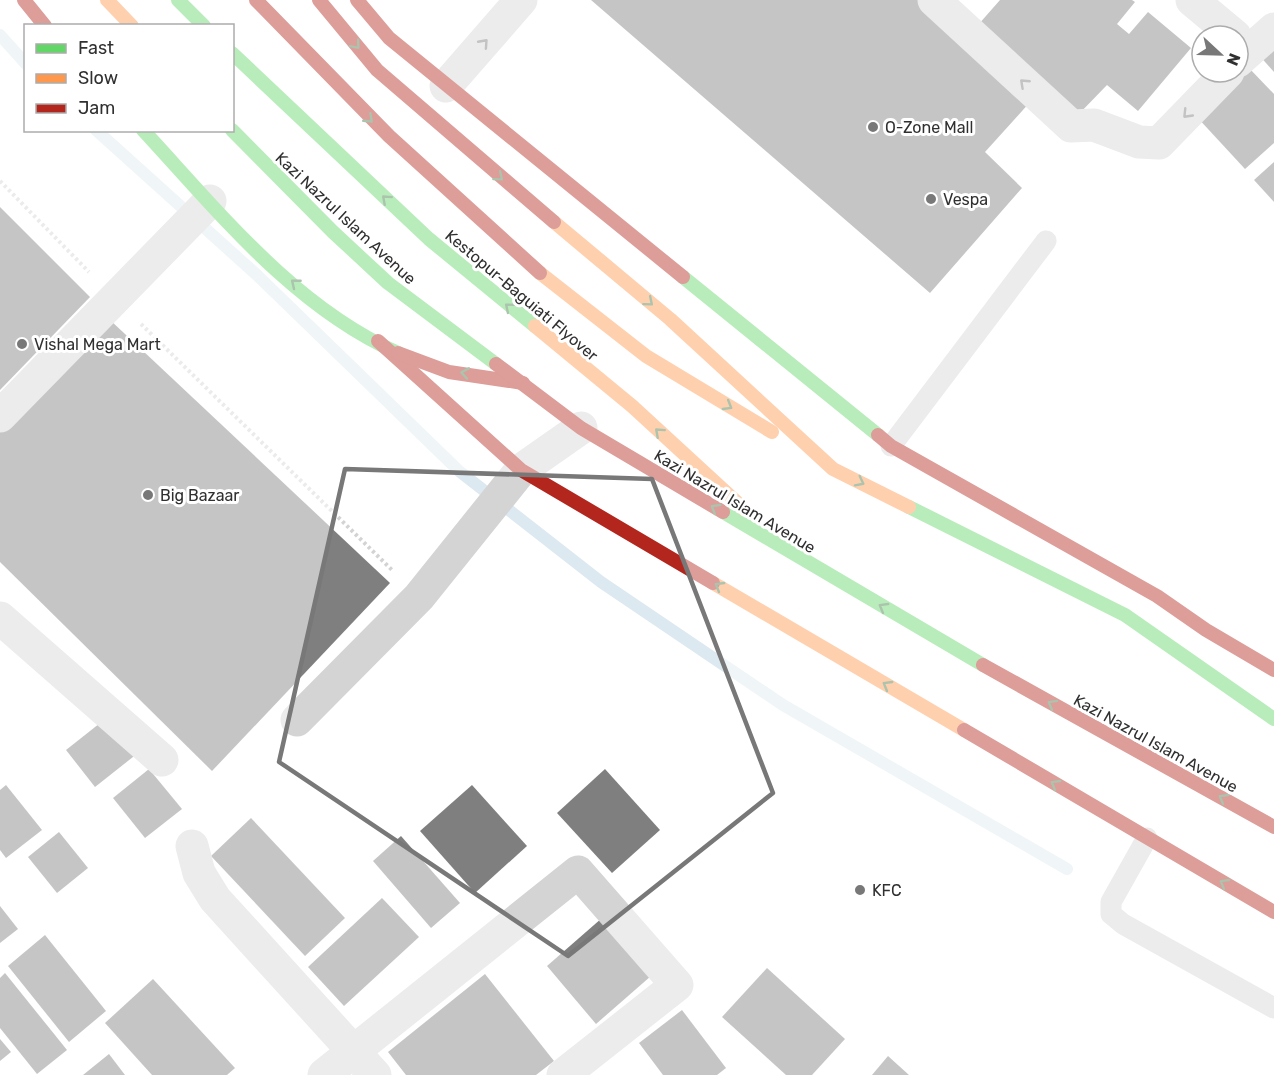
<svg xmlns="http://www.w3.org/2000/svg" width="1274" height="1075" viewBox="0 0 1274 1075" font-family="Rubik,sans-serif">
<style>
.lines{fill:none;stroke-linecap:round;stroke-linejoin:round}
.stream{stroke:#dde9f0;stroke-width:12}
.building{fill:#7f7f7f}
.path{stroke:#d3d3d3;stroke-width:4;stroke-dasharray:3 3;stroke-linecap:butt}
.lane{stroke:#d4d4d4;stroke-width:21}
.street{stroke:#d4d4d4;stroke-width:33}
.fast{stroke:#63d668;stroke-width:14}
.slow{stroke:#ff974d;stroke-width:14}
.jam{stroke:#b3261e;stroke-width:14}
.oneway{stroke:#7a7a7a}
.oneway2{stroke:#477b49}
.marked{fill:none;stroke:#787878;stroke-width:4.5;stroke-linejoin:round}
.poi-dot{fill:#787878;stroke:#fff;stroke-width:2}
.labels{text-anchor:middle;stroke-width:6;stroke-linejoin:round;paint-order:stroke}
.poi-label{font-size:16px;fill:#303030;stroke:#fff;text-anchor:start}
.street-label{font-size:16px;fill:#303030;stroke:#fff}
</style>
<rect width="100%" height="100%" fill="#fff"/>
<g class="lines">
<g class="stream">
<polyline points="0,35 26,64"/>
<polyline points="96,130 258,276 459,471 601,582 783,705 1067,869"/>
</g>
</g>
<g class="building">
<polygon points="591,0 919,0 1031,101 985,152 1022,188 930,293"/>
<polygon points="1000,0 1132,0 1135,2 1117,24 1129,34 1148,12 1191,48 1138,111 1107,85 1075,118 978,25"/>
<polygon points="1274,38 1274,72 1257,53"/>
<polygon points="1248,67 1274,94 1274,143 1245,169 1196,116"/>
<polygon points="1274,162 1274,202 1254,180"/>
<polygon points="0,207 90,297 0,390"/>
<polygon points="109,319 390,583 212,771 0,562 0,428"/>
<polygon points="109,716 138,753 95,787 66,750"/>
<polygon points="149,769 182,809 145,838 113,798"/>
<polygon points="605,769 660,830 612,873 557,813"/>
<polygon points="6,785 42,830 6,858 0,850 0,790"/>
<polygon points="472,785 527,846 475,893 420,831"/>
<polygon points="251,818 345,918 305,956 211,856"/>
<polygon points="59,832 88,868 57,893 28,857"/>
<polygon points="401,836 460,903 431,928 373,861"/>
<polygon points="382,898 419,937 344,1006 308,967"/>
<polygon points="0,906 18,929 0,943"/>
<polygon points="602,918 651,976 596,1024 547,966"/>
<polygon points="45,935 106,1011 69,1042 8,966"/>
<polygon points="767,968 845,1039 812,1075 786,1075 722,1017"/>
<polygon points="5,973 67,1050 37,1074 0,1028 0,978"/>
<polygon points="485,974 554,1061 536,1075 406,1075 388,1052"/>
<polygon points="153,979 235,1068 227,1075 152,1075 105,1023"/>
<polygon points="682,1010 726,1068 717,1075 663,1075 639,1043"/>
<polygon points="0,1039 11,1052 0,1061"/>
<polygon points="109,1054 125,1075 83,1075"/>
<polygon points="888,1056 909,1075 872,1075"/>
</g>
<g class="lines">
<g class="path">
<polyline points="0,181 89,272"/>
<polyline points="141,324 393,571"/>
</g>
<g class="lane">
<polyline points="891,446 1046,241"/>
<polyline points="1147,838 1111,902 1111,914 1123,924 1274,1008"/>
</g>
<g class="street">
<polyline points="934,0 1071,126 1094,125 1139,142 1159,143 1228,72"/>
<polyline points="1192,0 1235,36"/>
<polyline points="1238,61 1274,29"/>
<polyline points="446,86 521,0"/>
<polyline points="0,416 210,201"/>
<polyline points="0,618 162,760"/>
<polyline points="297,720 419,597 521,470 581,428"/>
<polyline points="192,846 199,873 215,899 375,1075"/>
<polyline points="324,1075 578,872 677,985 563,1075"/>
</g>
<g class="fast">
<polyline points="178,0 204,26"/>
<polyline points="232,53 429,239 535,326"/>
<path d="M143 130C218 211 294 307 398 353"/>
<polyline points="232,130 333,232 388,283 496,364"/>
<polyline points="683,277 878,435"/>
<polyline points="909,507 1125,615 1274,719"/>
<polyline points="723,512 983,665"/>
</g>
<g class="slow">
<polyline points="107,0 132,26"/>
<polyline points="554,222 670,319 833,469 909,507"/>
<polyline points="540,273 646,356 772,432"/>
<polyline points="535,326 632,406 744,509"/>
<polyline points="713,583 964,730"/>
</g>
<g class="jam">
<polyline points="24,0 45,26"/>
<polyline points="256,0 389,136 540,273"/>
<polyline points="319,0 377,70 554,222"/>
<polyline points="357,0 389,38 683,277"/>
<polyline points="378,341 521,470 713,583"/>
<polyline points="398,353 449,372 523,383"/>
<polyline points="496,364 581,428 723,512"/>
<polyline points="878,435 891,446 1157,596 1206,630 1274,670"/>
<polyline points="983,665 1274,827"/>
<polyline points="964,730 1274,912"/>
</g>
</g>
<defs><path id="oneway-chevron" d="M-2-3.5L2.5 0L-2 3.5" fill="none" stroke-width="1.6" stroke-linecap="round" stroke-linejoin="round" transform="scale(1.5)"/></defs>
<g class="oneway">
<use href="#oneway-chevron" transform="translate(484 43) rotate(-48)"/>
<use href="#oneway-chevron" transform="translate(1024 83) rotate(-137)"/>
<use href="#oneway-chevron" transform="translate(1187 114) rotate(134)"/>
</g>
<g class="oneway2">
<use href="#oneway-chevron" transform="translate(356 45) rotate(50)"/>
<use href="#oneway-chevron" transform="translate(369 119) rotate(43)"/>
<use href="#oneway-chevron" transform="translate(499 177) rotate(40)"/>
<use href="#oneway-chevron" transform="translate(386 199) rotate(-138)"/>
<use href="#oneway-chevron" transform="translate(295 283) rotate(-141)"/>
<use href="#oneway-chevron" transform="translate(649 302) rotate(40)"/>
<use href="#oneway-chevron" transform="translate(509 307) rotate(-140)"/>
<use href="#oneway-chevron" transform="translate(465 373) rotate(-170)"/>
<use href="#oneway-chevron" transform="translate(728 406) rotate(31)"/>
<use href="#oneway-chevron" transform="translate(659 432) rotate(-138)"/>
<use href="#oneway-chevron" transform="translate(860 482) rotate(27)"/>
<use href="#oneway-chevron" transform="translate(715 508) rotate(-149)"/>
<use href="#oneway-chevron" transform="translate(719 586) rotate(-150)"/>
<use href="#oneway-chevron" transform="translate(883 607) rotate(-150)"/>
<use href="#oneway-chevron" transform="translate(887 685) rotate(-150)"/>
<use href="#oneway-chevron" transform="translate(1052 704) rotate(-151)"/>
<use href="#oneway-chevron" transform="translate(1055 784) rotate(-150)"/>
<use href="#oneway-chevron" transform="translate(1223 798) rotate(-150)"/>
<use href="#oneway-chevron" transform="translate(1224 883) rotate(-150)"/>
</g>
<path d="M0 0H1274V1075H0ZM345 469 652 479 773 793 568 956 279 762Z" fill="#fff" fill-opacity=".55" fill-rule="evenodd"/>
<path class="marked" d="M345 469 652 479 773 793 568 956 279 762Z"/>
<g class="poi-dot">
<circle cx="873" cy="127" r="6"/>
<circle cx="931" cy="199" r="6"/>
<circle cx="22" cy="344" r="6"/>
<circle cx="148" cy="495" r="6"/>
<circle cx="860" cy="890" r="6"/>
</g>
<g class="labels">
<g class="poi-label">
<text x="885" y="133">O-Zone Mall</text>
<text x="943" y="205">Vespa</text>
<text x="34" y="350">Vishal Mega Mart</text>
<text x="160" y="501">Big Bazaar</text>
<text x="872" y="896">KFC</text>
</g>
<g class="street-label">
<text transform="translate(346 218) rotate(43)" y="6">Kazi Nazrul Islam Avenue</text>
<text transform="translate(522 295) rotate(40)" y="6">Kestopur-Baguiati Flyover</text>
<text transform="translate(735 501) rotate(31)" y="6">Kazi Nazrul Islam Avenue</text>
<text transform="translate(1156 743) rotate(29)" y="6">Kazi Nazrul Islam Avenue</text>
</g>
</g>
<rect x="24" y="24" width="210" height="108" fill="#ffffff" stroke="#acacac" stroke-width="1.5"/>
<rect x="36" y="44" width="30" height="9" fill="#63d668" stroke="#acacac" stroke-width="1.5"/>
<text x="78" y="54" font-size="18" fill="#303030">Fast</text>
<rect x="36" y="74" width="30" height="9" fill="#ff974d" stroke="#acacac" stroke-width="1.5"/>
<text x="78" y="84" font-size="18" fill="#303030">Slow</text>
<rect x="36" y="104" width="30" height="9" fill="#b3261e" stroke="#acacac" stroke-width="1.5"/>
<text x="78" y="114" font-size="18" fill="#303030">Jam</text>
<g transform="translate(1220 54) rotate(112)"><circle r="28" fill="#ffffff" stroke="#acacac" stroke-width="1.5"/>
<path d="M0-4.5L10 22L0 15L-10 22Z" fill="#787878"/>
<text y="-9" font-size="16" font-weight="bold" text-anchor="middle" fill="#303030">N</text>
</g>
</svg>
